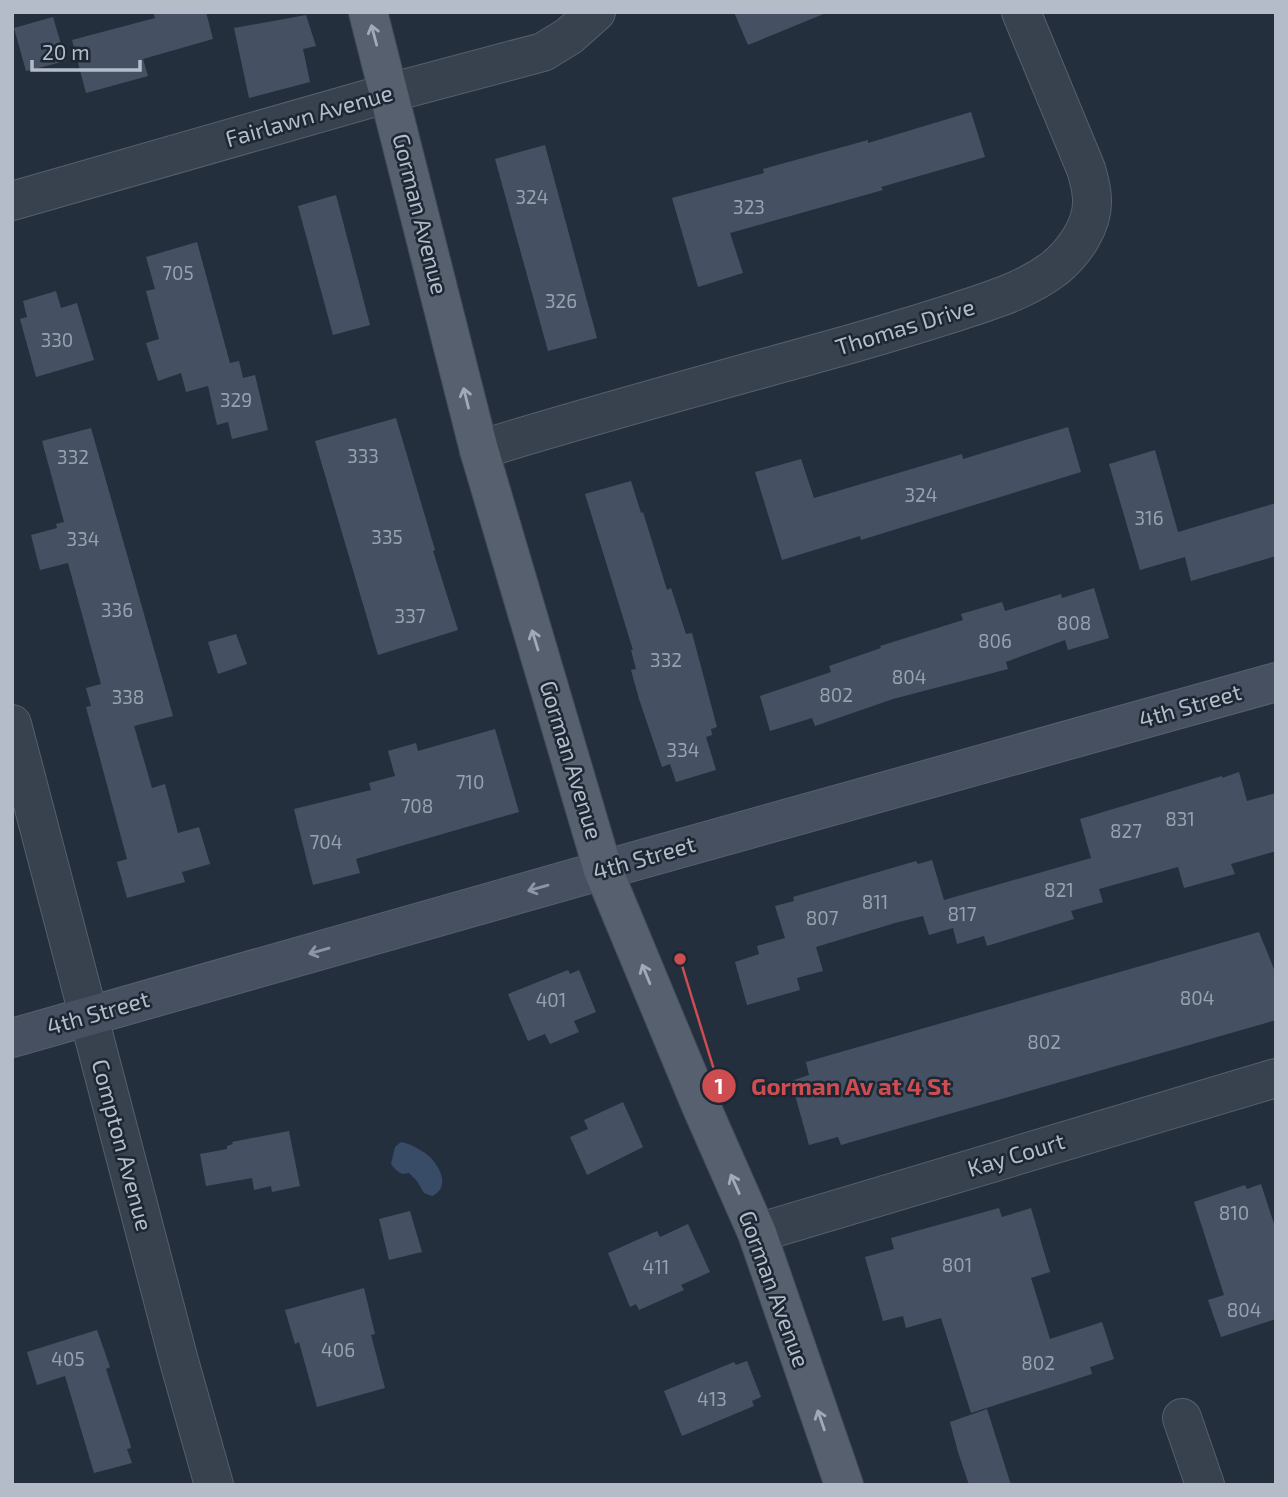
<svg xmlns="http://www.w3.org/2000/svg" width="1288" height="1497" viewBox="0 0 1288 1497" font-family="'Exo 2',sans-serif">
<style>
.water{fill:#394c67}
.building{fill:#455162}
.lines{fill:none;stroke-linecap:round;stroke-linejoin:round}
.street-casing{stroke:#565f6c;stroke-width:40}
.secondary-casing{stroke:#565f6c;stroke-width:40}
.primary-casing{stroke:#414a57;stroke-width:40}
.street{stroke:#38414e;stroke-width:38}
.secondary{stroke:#465061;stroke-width:38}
.primary{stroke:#56606e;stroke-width:38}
.oneway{stroke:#a1aab7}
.oneway2{stroke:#8e96a5}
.labels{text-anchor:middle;stroke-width:5;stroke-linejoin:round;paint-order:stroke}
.number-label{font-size:19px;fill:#98a1af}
.street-label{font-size:23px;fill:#b4bcc9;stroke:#1d2633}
.leader{fill:none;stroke:#ce4d50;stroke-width:2.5}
.callout-dot{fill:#ce4d50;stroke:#1d2633;stroke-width:2.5}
.mark-label{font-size:21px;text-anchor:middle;font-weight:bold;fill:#fff}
.callout-label{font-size:24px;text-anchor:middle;font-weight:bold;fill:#ce4d50;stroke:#1d2633;stroke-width:5;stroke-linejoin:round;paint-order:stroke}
</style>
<rect width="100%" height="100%" fill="#242f3e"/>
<path class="water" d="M401 1142C411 1144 424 1151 431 1158 441 1169 450 1188 432 1196L424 1193 417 1181 409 1173 402 1174 396 1170 391 1164 395 1147Z"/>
<g class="building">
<polygon points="153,12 206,12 213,39 143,59 148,76 86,93 72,40 155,18"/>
<polygon points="734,12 826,12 826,13 748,45"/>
<polygon points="306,15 316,46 303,49 310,82 249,98 234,28"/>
<polygon points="53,17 66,61 26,71 14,28"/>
<polygon points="971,112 985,157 881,187 883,190 730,233 743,273 698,287 672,198 764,173 763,169 868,140 868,143"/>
<polygon points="545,145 597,338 548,351 495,159"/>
<polygon points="336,195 370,325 333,335 298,206"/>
<polygon points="197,242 230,363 239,361 243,378 255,375 268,430 232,439 228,422 217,425 208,386 186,392 181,373 158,381 146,343 159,339 146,291 155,289 146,257"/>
<polygon points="56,291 61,308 77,303 94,360 36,377 20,319 27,317 23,301"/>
<polygon points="396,418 435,550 433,551 458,630 378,655 315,441"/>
<polygon points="1068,427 1081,472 861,540 860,536 782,560 755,472 801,459 814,498 962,454 963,459"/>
<polygon points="91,428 173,716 134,726 152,788 165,784 178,833 199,827 210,864 182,872 185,882 127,898 117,862 127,859 86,707 91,706 86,688 101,684 68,563 40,570 31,535 57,528 56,524 64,522 42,441"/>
<polygon points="1155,450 1178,532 1276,503 1276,556 1191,581 1185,557 1140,570 1109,464"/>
<polygon points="631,481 641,513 643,512 667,590 671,588 686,634 692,633 717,727 711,729 712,735 706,737 716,770 676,782 670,764 662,767 639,699 631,670 636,669 631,650 633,650 585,494"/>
<polygon points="1094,588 1109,638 1068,650 1065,640 1006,662 1008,669 893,699 815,726 812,718 770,731 760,696 831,672 829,666 881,648 880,646 963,620 961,614 1002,602 1005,611 1061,594 1062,598"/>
<polygon points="236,634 247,664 218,674 208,642"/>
<polygon points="495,729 519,812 356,859 360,873 313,885 294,809 371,790 369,783 395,776 388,751 416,743 418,751"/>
<polygon points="1239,772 1247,801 1276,793 1276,851 1231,864 1235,874 1184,888 1178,867 1099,889 1103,902 1071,911 1074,919 987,946 984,936 957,944 953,928 929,935 923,916 895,923 816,947 823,971 797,978 800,990 747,1005 735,962 759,954 757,946 785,938 775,906 794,901 793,897 916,861 918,864 932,860 944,900 1091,858 1080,819 1222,776 1222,778"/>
<polygon points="1259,932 1276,974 1276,1020 841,1145 838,1137 809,1145 791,1081 809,1075 806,1062"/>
<polygon points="568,970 570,974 579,970 596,1012 574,1021 579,1032 550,1044 545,1034 528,1041 508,994"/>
<polygon points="623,1102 643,1147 587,1175 570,1137 588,1129 584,1120"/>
<polygon points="289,1131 300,1186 272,1192 271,1186 254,1190 252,1178 206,1186 200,1154 227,1149 227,1146 233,1144 232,1142"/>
<polygon points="1261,1184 1276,1230 1276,1319 1221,1337 1208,1300 1224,1295 1194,1202 1245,1185 1247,1189"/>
<polygon points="999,1208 1002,1217 1031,1208 1050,1272 1031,1278 1050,1339 1102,1322 1114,1359 1090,1367 1092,1374 971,1413 941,1318 906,1328 903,1316 883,1321 865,1257 894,1249 891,1238"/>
<polygon points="410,1211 422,1252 389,1260 379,1219"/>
<polygon points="688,1224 710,1272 681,1285 684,1290 639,1310 636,1304 630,1307 608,1253 657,1231 660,1237"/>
<polygon points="364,1288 375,1334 371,1335 385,1388 317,1407 299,1342 295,1344 285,1310"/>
<polygon points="97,1330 110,1367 106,1369 130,1443 131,1448 127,1449 132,1463 94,1473 65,1376 37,1385 27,1352"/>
<polygon points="747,1361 761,1397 752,1401 754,1406 682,1436 664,1391 734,1362 736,1365"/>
<polygon points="987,1409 1011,1485 969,1485 958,1452 950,1422"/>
</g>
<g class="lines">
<g class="street-casing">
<g id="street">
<polyline points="12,201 389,93 543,52 569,36 596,12"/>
<path d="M479 450C589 416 700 386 811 355 859 342 906 328 953 313 989 301 1025 291 1055 268 1074 252 1093 226 1092 200 1092 189 1089 179 1086 169L1021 12"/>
<polyline points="12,724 179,1361 214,1485"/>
<polyline points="757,1233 1276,1078"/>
<polyline points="1182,1418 1205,1485"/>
</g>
</g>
<g class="secondary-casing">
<polyline id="secondary" points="12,1038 603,870 1276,682"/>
</g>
<g class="primary-casing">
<polyline id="primary" points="368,12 479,450 603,870 701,1106 757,1233 844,1485"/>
</g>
<use href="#street" class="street"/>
<use href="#secondary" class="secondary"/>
<use href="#primary" class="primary"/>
</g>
<defs><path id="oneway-shaft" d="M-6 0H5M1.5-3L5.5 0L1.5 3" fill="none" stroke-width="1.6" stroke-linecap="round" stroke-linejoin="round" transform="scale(1.75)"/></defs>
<g class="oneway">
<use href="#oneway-shaft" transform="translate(374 35) rotate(-105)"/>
<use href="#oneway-shaft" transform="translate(466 398) rotate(-104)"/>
<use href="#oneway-shaft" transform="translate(535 640) rotate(-107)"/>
<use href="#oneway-shaft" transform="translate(646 974) rotate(-112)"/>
<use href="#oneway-shaft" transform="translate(735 1184) rotate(-114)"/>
<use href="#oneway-shaft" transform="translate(821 1420) rotate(-109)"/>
</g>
<g class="oneway2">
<use href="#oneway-shaft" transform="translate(538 888) rotate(164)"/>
<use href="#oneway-shaft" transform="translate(319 951) rotate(164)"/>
</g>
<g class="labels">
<g class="number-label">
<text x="532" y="204">324</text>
<text x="749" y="214">323</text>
<text x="178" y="280">705</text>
<text x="561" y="308">326</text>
<text x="57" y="347">330</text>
<text x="236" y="407">329</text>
<text x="363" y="463">333</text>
<text x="73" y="464">332</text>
<text x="921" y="502">324</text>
<text x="1149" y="525">316</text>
<text x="387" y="544">335</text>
<text x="83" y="546">334</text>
<text x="117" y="617">336</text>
<text x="410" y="623">337</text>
<text x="1074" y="630">808</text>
<text x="995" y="648">806</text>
<text x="666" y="667">332</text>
<text x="909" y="684">804</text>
<text x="836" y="702">802</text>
<text x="128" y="704">338</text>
<text x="683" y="757">334</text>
<text x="470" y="789">710</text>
<text x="417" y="813">708</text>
<text x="1180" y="826">831</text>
<text x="1126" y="838">827</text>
<text x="326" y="849">704</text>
<text x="1059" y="897">821</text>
<text x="875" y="909">811</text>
<text x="962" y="921">817</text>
<text x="822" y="925">807</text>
<text x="1197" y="1005">804</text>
<text x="551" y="1007">401</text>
<text x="1044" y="1049">802</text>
<text x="1234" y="1220">810</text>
<text x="957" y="1272">801</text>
<text x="656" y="1274">411</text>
<text x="1244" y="1317">804</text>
<text x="338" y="1357">406</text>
<text x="68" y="1366">405</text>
<text x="1038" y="1370">802</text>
<text x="712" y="1406">413</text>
</g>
<g class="street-label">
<text transform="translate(309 116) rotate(-16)" y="8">Fairlawn Avenue</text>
<text transform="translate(420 214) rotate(76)" y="8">Gorman Avenue</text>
<text transform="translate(905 327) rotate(-17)" y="8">Thomas Drive</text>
<text transform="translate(1190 706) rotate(-16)" y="8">4th Street</text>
<text transform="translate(571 760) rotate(73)" y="8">Gorman Avenue</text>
<text transform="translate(644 858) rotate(-16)" y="8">4th Street</text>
<text transform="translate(98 1013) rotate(-16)" y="8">4th Street</text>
<text transform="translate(122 1145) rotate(75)" y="8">Compton Avenue</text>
<text transform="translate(1016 1155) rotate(-17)" y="8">Kay Court</text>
<text transform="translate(774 1289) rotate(70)" y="8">Gorman Avenue</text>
</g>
</g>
<path class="leader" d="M680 959L719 1086"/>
<g class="callout-dot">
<circle cx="680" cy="959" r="7"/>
<circle cx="719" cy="1086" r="18"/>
</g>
<g class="mark-label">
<text x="719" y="1094">1</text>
</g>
<g class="callout-label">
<text x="851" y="1095">Gorman Av at 4 St</text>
</g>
<rect width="1288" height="1497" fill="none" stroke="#b4bcc9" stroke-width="28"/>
<path d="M32 60v10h108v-10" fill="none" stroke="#b4bcc9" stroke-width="3.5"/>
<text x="42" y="60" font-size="21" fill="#b4bcc9" stroke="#1d2633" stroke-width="5" paint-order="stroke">20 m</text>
</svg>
